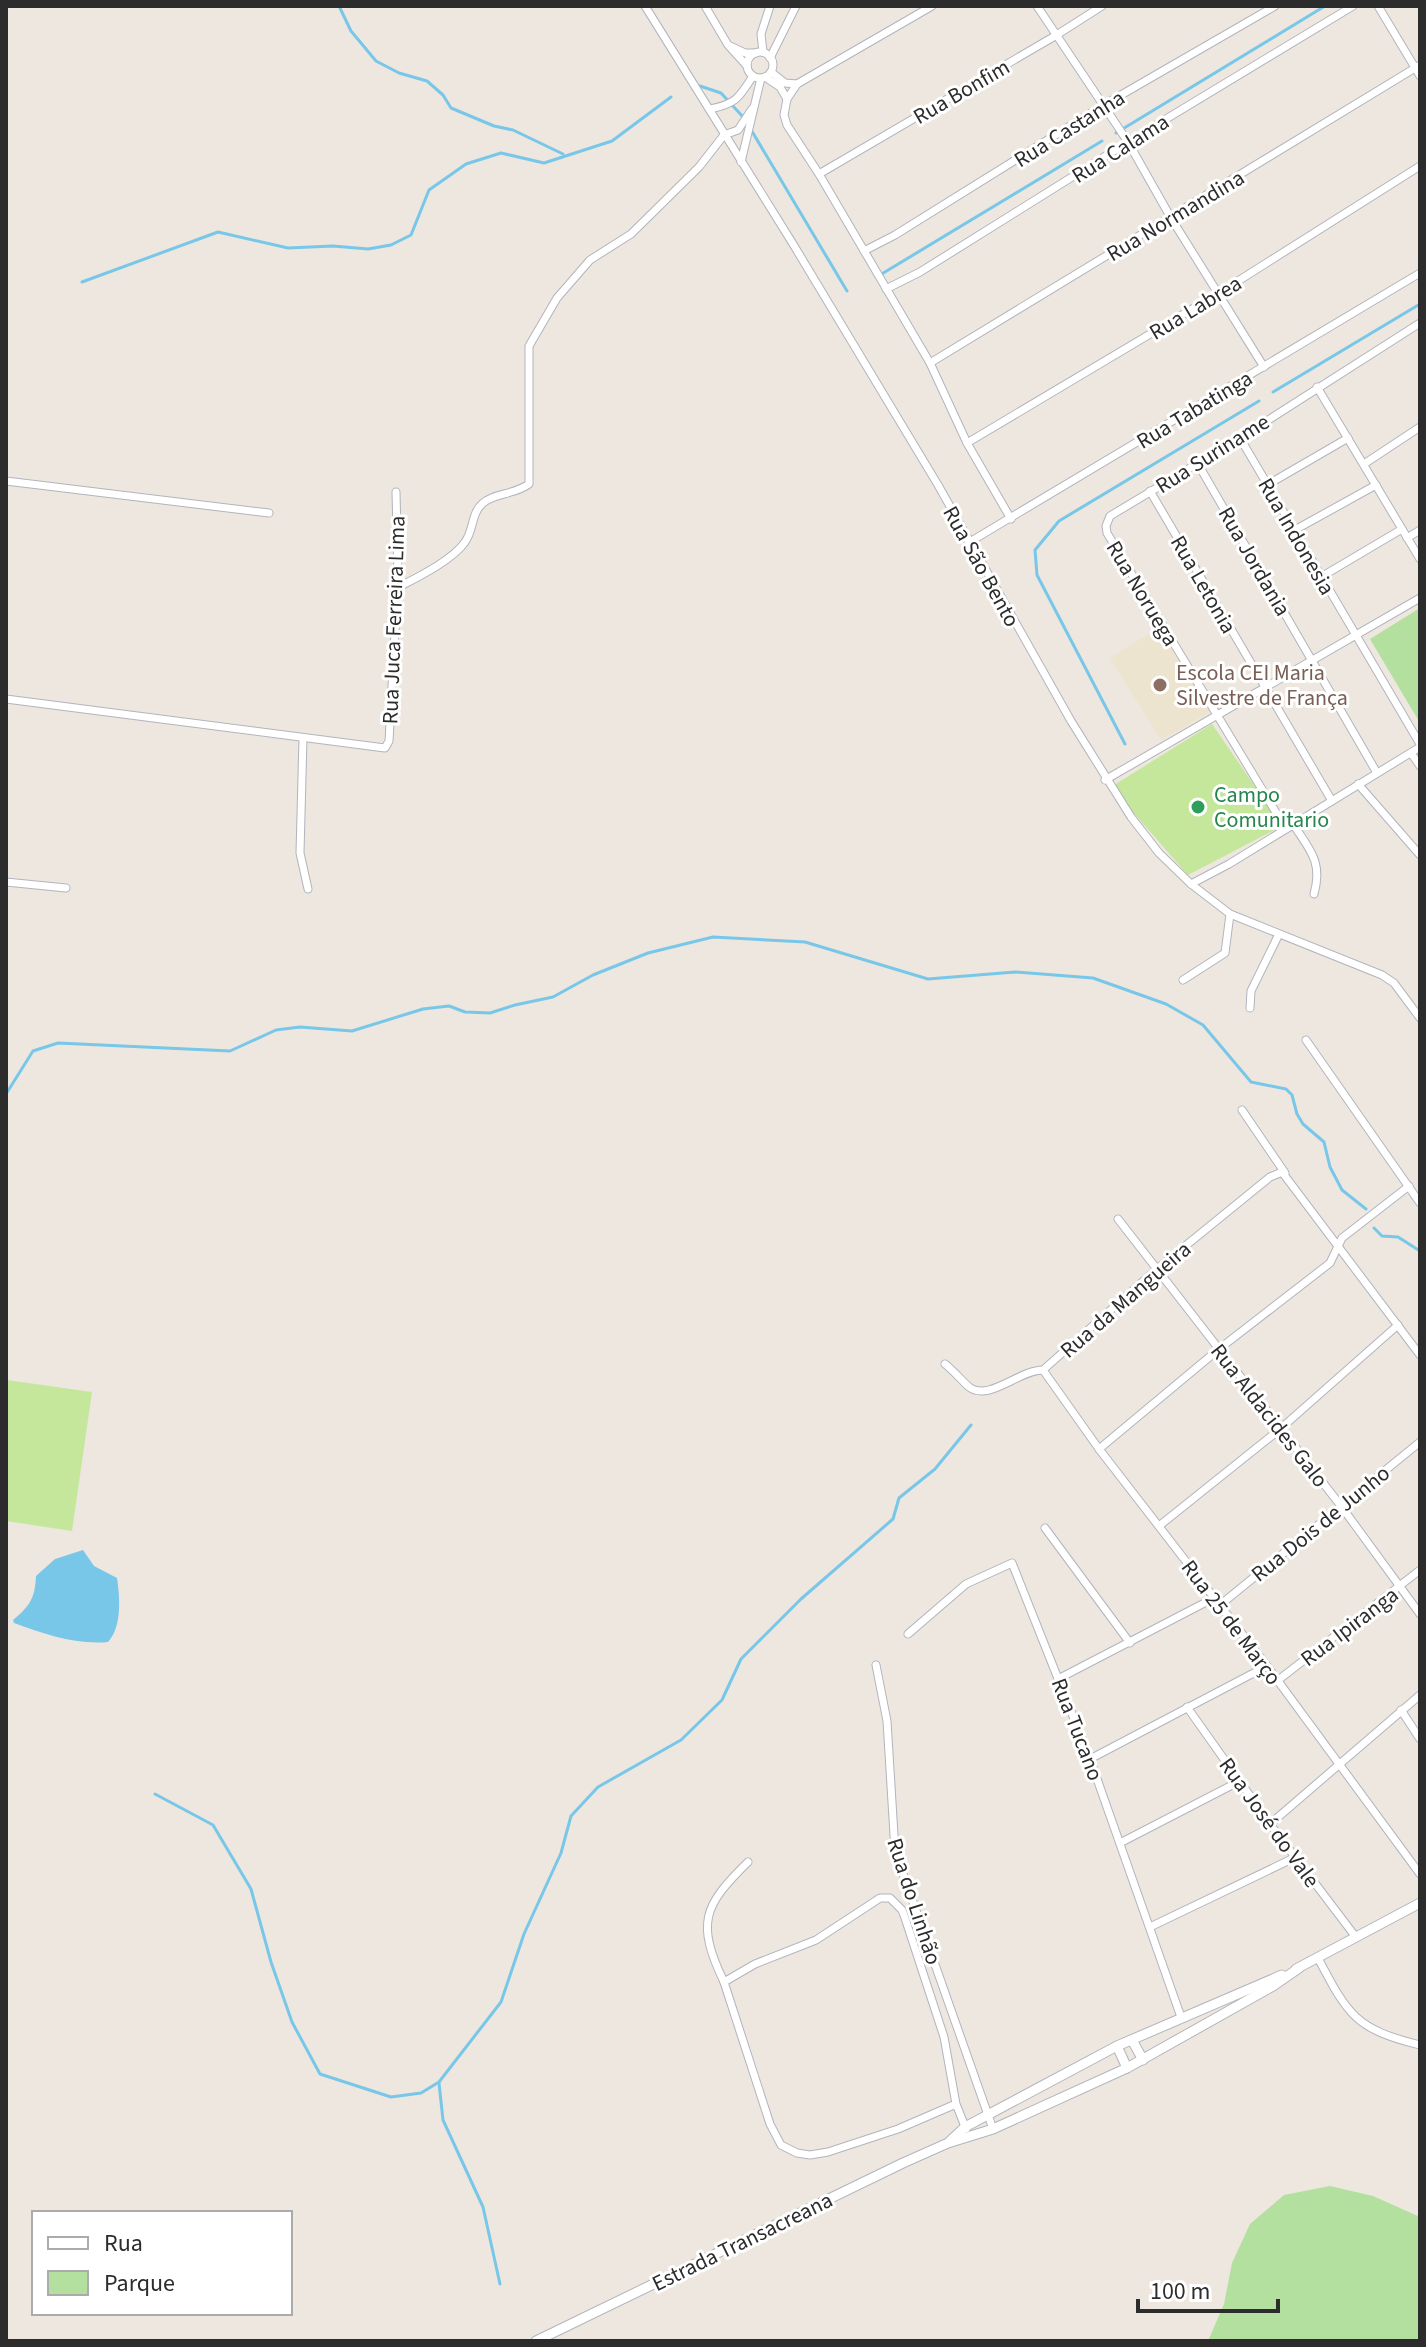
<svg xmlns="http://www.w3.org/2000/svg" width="1426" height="2347" viewBox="0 0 1426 2347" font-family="'Source Sans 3',sans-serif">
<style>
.education{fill:#ede4cf}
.green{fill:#b3e09e}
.pitch{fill:#c4e79b}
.water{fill:#78c7e9}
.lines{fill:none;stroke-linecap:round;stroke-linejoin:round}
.stream{stroke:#78c7e9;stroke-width:3}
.minor-casing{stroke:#b2b4be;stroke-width:9}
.tertiary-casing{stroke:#b2b4be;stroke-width:11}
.minor{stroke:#fff;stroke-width:7}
.tertiary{stroke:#fff;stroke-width:9}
.education-dot{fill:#8d6e63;stroke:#fff;stroke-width:3}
.leisure-dot{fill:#2e9e5b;stroke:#fff;stroke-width:3}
.labels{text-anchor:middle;stroke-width:6;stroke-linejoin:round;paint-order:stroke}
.street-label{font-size:22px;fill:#2c2c2c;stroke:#fff}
.education-label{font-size:22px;fill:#785e54;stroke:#fff;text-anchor:start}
.leisure-label{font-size:22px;fill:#27864d;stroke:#fff;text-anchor:start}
</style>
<rect width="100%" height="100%" fill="#ede7df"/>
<polygon class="education" points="1158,628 1210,712 1161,740 1110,658"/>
<g class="green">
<polygon points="1420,608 1420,723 1370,639"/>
<polygon points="1330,2186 1373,2196 1420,2217 1420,2341 1208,2341 1224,2304 1232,2263 1250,2224 1284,2195"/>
</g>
<g class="pitch">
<polygon points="1212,724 1282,826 1188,875 1111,787"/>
<polygon points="7,1380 92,1392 72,1531 6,1521"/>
</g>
<path class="water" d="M83 1550 94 1566 117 1578C120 1598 122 1627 108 1642 75 1645 45 1634 14 1623L13 1620C30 1606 35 1598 36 1576L55 1559Z"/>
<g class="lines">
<g class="stream">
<polyline points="339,6 351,31 376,61 399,73 427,81 443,95 451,108 494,126 513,130 563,154"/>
<polyline points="700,86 721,93 744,118"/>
<polyline points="750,128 847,291"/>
<polyline points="1116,133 1325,6"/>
<polyline points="880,275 1102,141"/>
<polyline points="82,282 218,232 288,248 333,246 368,249 391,245 411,235 429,190 466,164 501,153 544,163 612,141 671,97"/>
<polyline points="1273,392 1420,304"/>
<polyline points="1125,744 1037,575 1035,550 1059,521 1259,401"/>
<polyline points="6,1094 33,1051 58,1043 230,1051 276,1030 300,1027 352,1031 423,1009 449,1006 465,1012 490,1013 515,1005 553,997 593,975 648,953 713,937 805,942 928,979 1015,972 1093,978 1166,1004 1203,1025 1251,1082 1286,1089 1292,1095 1297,1114 1303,1124 1324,1142 1330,1167 1342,1190 1366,1209"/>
<polyline points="1374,1228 1382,1236 1398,1237 1420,1251"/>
<polyline points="155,1794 213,1825 251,1889 271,1962 292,2022 320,2074 391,2097 421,2093 439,2082 501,2002 524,1934 561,1853 571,1816 598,1787 681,1740 722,1700 741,1659 801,1599 893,1519 899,1498 935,1469 971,1425"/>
<polyline points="439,2083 443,2120 483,2207 500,2284"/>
</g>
<g class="minor-casing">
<g id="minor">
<polyline points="645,6 793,244 938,485 1071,721 1131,817 1159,853 1191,884 1230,914 1382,975 1394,983 1420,1018"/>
<polyline points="705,6 728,45 747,66"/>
<polyline points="932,6 797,84 787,99 784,115 787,125 819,174 930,363 967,443 1011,519"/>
<polyline points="1037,6 1128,142 1171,218 1264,367"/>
<polyline points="1378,6 1420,76"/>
<polyline points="730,46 745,53 756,53"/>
<polyline points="763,52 761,34 770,6"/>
<circle cx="760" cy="65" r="13"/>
<polyline points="770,58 796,6"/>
<polyline points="771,72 785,83 797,84"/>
<polyline points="765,77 780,87 787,99"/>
<path d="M710 109C736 104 739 98 753 76"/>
<polyline points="741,162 761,78"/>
<polyline points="819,174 1055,36 1102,6"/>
<polyline points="864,251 895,235 1102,106 1275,6"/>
<polyline points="886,289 920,272 1128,142 1353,6"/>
<polyline points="930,363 1420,65"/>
<polyline points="1317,387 1420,559"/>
<polyline points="1240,438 1420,744"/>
<polyline points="967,443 1219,293 1420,166"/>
<polyline points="1198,464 1377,773"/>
<polyline points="1364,464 1420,427"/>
<polyline points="6,481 269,513"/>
<polyline points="1267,485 1348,438"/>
<polyline points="1150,491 1332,801"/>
<polyline points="1293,531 1376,485"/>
<polyline points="1407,538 1420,530"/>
<polyline points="968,543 1420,273"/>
<polyline points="1321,577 1402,529"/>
<path d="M397 588C416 578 453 560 465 542 474 530 471 513 483 503 494 493 514 495 529 484V346L557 298 590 260 631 234 699 167 724 135 738 130 752 109"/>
<polyline points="6,699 385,748 389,741 398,577 396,492"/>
<polyline points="303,738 300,853 308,889"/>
<polyline points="1411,753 1420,766"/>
<polyline points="1105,780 1420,598"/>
<polyline points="1358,784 1420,855"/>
<path d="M1293 824C1310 850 1323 862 1314 894"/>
<polyline points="1286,829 1107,533 1106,526 1110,516 1240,438 1420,323"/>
<polyline points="6,882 66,888"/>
<polyline points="1191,884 1229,864 1420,747"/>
<polyline points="1183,980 1225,953 1230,914"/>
<polyline points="1250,1008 1251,991 1279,934"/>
<polyline points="1306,1040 1420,1203"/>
<polyline points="1242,1110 1285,1173"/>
<polyline points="1118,1219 1341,1506 1420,1614"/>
<path d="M945 1364C954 1371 961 1380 969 1387 989 1402 1019 1370 1043 1370L1157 1269 1270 1177 1282 1172 1420 1355"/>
<polyline points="1043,1370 1099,1449 1267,1666 1420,1874"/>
<polyline points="1099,1449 1219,1349 1330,1263 1342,1238 1409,1186"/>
<polyline points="1159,1526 1279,1430 1398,1325"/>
<polyline points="1045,1528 1130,1643"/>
<polyline points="1220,1605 1420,1442"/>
<polyline points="908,1634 966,1584 1012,1563 1090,1759 1181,2017"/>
<polyline points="876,1665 887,1721 895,1851 993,2129"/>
<polyline points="1058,1679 1214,1598"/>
<polyline points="1277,1681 1420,1570"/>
<polyline points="1187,1707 1270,1824 1355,1936"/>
<polyline points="1401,1710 1420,1739"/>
<polyline points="1090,1759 1267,1666"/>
<polyline points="1270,1824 1420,1695"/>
<polyline points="1120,1843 1240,1781"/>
<polyline points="1150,1927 1296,1857"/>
<path d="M1318 1958C1348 2015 1355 2029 1420 2045"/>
<path d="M724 1982C696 1923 703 1906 748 1862"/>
<polyline points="956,2104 898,2129 828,2152 810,2155 797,2153 781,2145 770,2124 724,1982 755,1964 816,1940 880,1898 890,1898 902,1910 905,1918 944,2037 956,2104 966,2129"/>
</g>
</g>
<g class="tertiary-casing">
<g id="tertiary">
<polyline points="1296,1969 1420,1903"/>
<polyline points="1132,2040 1143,2060"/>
<polyline points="1117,2046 1127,2068"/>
<polyline points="950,2141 965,2127 1117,2046 1282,1975"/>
<polyline points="536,2341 903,2163 948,2143 993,2129 1127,2068 1273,1986 1299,1968"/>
</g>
</g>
<use href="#minor" class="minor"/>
<use href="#tertiary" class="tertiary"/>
</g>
<circle class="education-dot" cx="1160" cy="685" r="8"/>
<circle class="leisure-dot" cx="1198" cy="807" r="8"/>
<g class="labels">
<g class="street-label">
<text transform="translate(961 91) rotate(-30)" y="8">Rua Bonfim</text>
<text transform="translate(1069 128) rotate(-32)" y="8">Rua Castanha</text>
<text transform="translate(1120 148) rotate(-32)" y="8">Rua Calama</text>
<text transform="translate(1175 215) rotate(-31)" y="8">Rua Normandina</text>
<text transform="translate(1195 307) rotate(-31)" y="8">Rua Labrea</text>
<text transform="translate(1194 409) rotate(-31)" y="8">Rua Tabatinga</text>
<text transform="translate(1212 453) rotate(-32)" y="8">Rua Suriname</text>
<text transform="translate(1297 536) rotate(60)" y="8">Rua Indonesia</text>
<text transform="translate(1255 561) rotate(60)" y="8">Rua Jordania</text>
<text transform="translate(982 566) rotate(61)" y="8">Rua São Bento</text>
<text transform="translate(1204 584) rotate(60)" y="8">Rua Letonia</text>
<text transform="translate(1143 593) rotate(59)" y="8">Rua Noruega</text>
<text transform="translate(393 620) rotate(-88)" y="8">Rua Juca Ferreira Lima</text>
<text transform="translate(1125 1299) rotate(-41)" y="8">Rua da Mangueira</text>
<text transform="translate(1270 1415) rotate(52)" y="8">Rua Aldacides Galo</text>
<text transform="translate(1320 1523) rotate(-39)" y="8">Rua Dois de Junho</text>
<text transform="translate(1232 1622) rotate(53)" y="8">Rua 25 de Março</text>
<text transform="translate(1349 1626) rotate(-37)" y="8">Rua Ipiranga</text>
<text transform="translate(1078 1729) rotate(69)" y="8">Rua Tucano</text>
<text transform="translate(1270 1822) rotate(54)" y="8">Rua José do Vale</text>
<text transform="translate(915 1901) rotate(72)" y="8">Rua do Linhão</text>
<text transform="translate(742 2241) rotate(-26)" y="8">Estrada Transacreana</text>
</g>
<g class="education-label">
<text x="1176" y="680">Escola CEI Maria<tspan x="1176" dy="25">Silvestre de França</tspan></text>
</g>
<g class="leisure-label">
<text x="1214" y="802">Campo<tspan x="1214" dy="25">Comunitario</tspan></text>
</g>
</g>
<rect width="1426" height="2347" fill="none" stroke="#2c2c2c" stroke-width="16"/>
<rect x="32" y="2211" width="260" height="104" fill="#ffffff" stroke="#ababab" stroke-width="2"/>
<rect x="48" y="2237" width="40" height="12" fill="#ffffff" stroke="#ababab" stroke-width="2"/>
<text x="104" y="2251" font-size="24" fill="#2c2c2c">Rua</text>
<rect x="48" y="2271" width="40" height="24" fill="#b3e09e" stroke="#ababab" stroke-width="2"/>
<text x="104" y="2291" font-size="24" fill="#2c2c2c">Parque</text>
<path d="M1138 2299v12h140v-12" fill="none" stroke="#2c2c2c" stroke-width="4"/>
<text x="1150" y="2299" font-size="24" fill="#2c2c2c" stroke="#ffffff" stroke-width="6" paint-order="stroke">100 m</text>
</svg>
